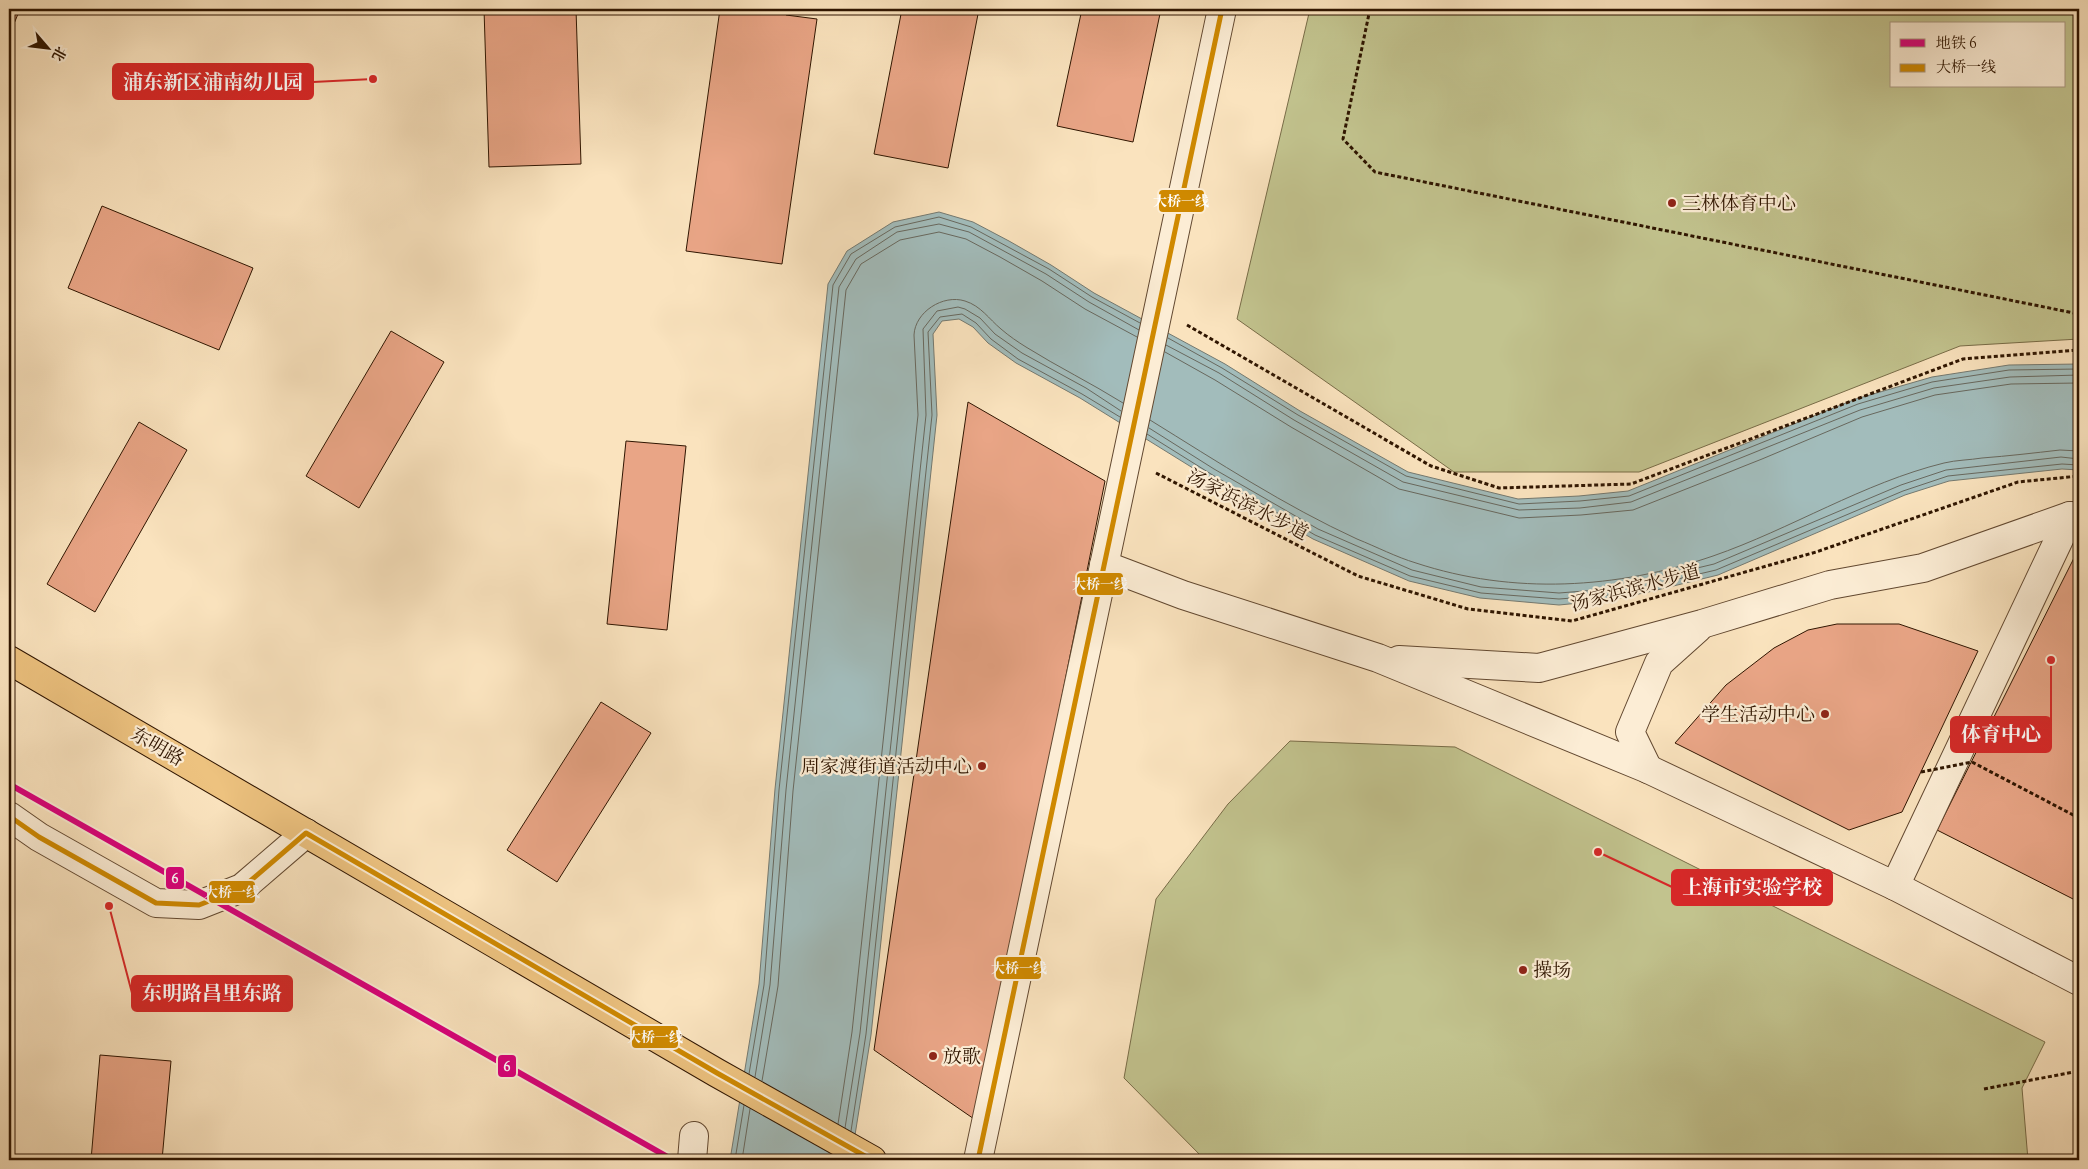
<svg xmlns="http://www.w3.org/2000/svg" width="2088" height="1169" viewBox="0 0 2088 1169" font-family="'Sorts Mill Goudy','Noto Serif SC',serif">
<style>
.green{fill:#c2c38e;stroke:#786c47;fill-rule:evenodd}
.water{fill:#a2bcbb;stroke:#747970}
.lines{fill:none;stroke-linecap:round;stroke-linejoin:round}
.shore{stroke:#68685e;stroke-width:1}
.building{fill:#e9a586;stroke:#2f1500}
.minor-casing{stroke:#624830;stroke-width:30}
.major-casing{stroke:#2f1500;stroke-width:30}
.path{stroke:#2f1500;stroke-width:3;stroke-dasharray:4 2.5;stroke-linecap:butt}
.minor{stroke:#fcedd5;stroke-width:28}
.major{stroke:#edc27f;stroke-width:28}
.path-bridge{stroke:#2f1500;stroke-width:3;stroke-dasharray:4 2.5;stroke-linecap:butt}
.bus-1-casing{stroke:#fcedd5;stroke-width:9}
.bus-1{stroke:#cf8900;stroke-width:5}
.metro-1-casing{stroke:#fcedd5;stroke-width:10}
.metro-1{stroke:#d9017a;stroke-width:6}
.poi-dot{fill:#8f2418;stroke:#fcedd5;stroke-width:2}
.labels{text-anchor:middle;stroke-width:4.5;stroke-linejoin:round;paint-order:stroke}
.poi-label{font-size:19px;fill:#2f1500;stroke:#fcedd5;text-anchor:start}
.street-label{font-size:19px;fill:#2f1500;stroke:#fcedd5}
.leader{fill:none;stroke:#d62828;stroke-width:2}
.callout-dot{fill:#d62828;stroke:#fcedd5;stroke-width:2}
.callout{fill:#d62828;stroke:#d62828;stroke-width:2}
.callout-label{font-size:20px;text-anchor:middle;font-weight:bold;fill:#fff}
.line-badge{stroke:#fcedd5;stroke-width:2}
.badge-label{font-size:14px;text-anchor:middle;font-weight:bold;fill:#fff}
</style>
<rect width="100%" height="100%" fill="#fae3be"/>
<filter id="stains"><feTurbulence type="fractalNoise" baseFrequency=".004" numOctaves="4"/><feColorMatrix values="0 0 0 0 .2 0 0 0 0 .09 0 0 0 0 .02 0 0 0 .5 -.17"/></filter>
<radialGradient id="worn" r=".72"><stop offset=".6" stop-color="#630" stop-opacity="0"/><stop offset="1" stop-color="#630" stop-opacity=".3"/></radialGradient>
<g class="green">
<path d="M1310 9H2079V339L1960 346 1639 472H1454L1237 319ZM1892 24H2064V86H1892Z"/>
<polygon points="1290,741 1455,747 2045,1042 2022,1088 2028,1160 1205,1160 1124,1078 1156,899 1228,804"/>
</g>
<polygon class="water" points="939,212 973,222 1009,241 1051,265 1094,293 1225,364 1300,411 1408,472 1518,499 1579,496 1628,491 1856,399 1932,377 2009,365 2079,364 2079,470 2062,469 1949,481 1905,495 1718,575 1653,591 1610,600 1559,605 1480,598 1409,581 1313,539 1209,478 1080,398 1016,363 988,343 973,327 959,319 942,321 933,334 937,415 871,1035 851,1160 730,1160 759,984 775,789 828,284 847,251 893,222"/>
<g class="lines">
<g class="shore">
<polyline points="1168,338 1222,368 1298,415 1406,476 1519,504 1580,501 1629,496 1858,404 1932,382 2009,370 2079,369"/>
<polyline points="1166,345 1219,373 1294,420 1403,482 1519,510 1580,508 1631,502 1860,410 1934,388 2010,377 2079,375"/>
<polyline points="1165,352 1215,380 1291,427 1399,489 1519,518 1581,515 1633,510 1762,459 1862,417 1935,395 2011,384 2079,383"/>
<path d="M1150 420C1218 462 1285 506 1357 539 1377 547 1396 557 1416 563 1513 595 1617 589 1713 556 1791 529 1863 483 1944 463 1956 460 1970 460 1982 458 2008 456 2034 453 2060 450L2079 451"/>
<polyline points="1149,428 1214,469 1318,529 1412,570 1481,587 1559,593 1609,589 1714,564 1901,485 1946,470 2061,457 2079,459"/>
<polyline points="1147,434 1211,474 1315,535 1410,576 1481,593 1559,599 1610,595 1716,570 1903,491 1948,476 2062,464 2079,465"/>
<polyline points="749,1074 764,985 779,790 833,285 851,254 895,227 939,217 971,227 1049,269 1092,297 1140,323"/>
<polyline points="755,1077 770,985 786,790 839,287 856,259 897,232 939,224 969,232 1046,274 1089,302 1139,330"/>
<polyline points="762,1081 778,986 793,791 846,290 861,264 900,240 939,232 966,239 1000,257 1042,281 1085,309 1137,337"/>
<path d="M838 1124 852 1032 918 415 914 335C915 312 943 294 965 301 981 306 989 319 1001 329 1009 336 1018 342 1026 347 1058 367 1091 383 1123 403"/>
<polyline points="845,1128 860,1033 926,415 923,329 937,311 958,307 965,309 980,318 995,334 1022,353 1086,388 1121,411"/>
<polyline points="851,1131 866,1034 932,415 928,332 940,317 962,314 976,323 991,339 1018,359 1082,394 1120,417"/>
<polyline points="735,1160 744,1105"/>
<polyline points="742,1160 750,1109"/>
</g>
</g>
<g class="building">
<polygon points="9,9 20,9 9,36"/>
<polygon points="484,9 576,9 581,164 489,167"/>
<polygon points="720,9 787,9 786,15 817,19 782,264 686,251"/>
<polygon points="902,9 979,9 948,168 874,154"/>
<polygon points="1082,9 1161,9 1133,142 1057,126"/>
<polygon points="102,206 253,268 219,350 68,288"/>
<polygon points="391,331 444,362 359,508 306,476"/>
<polygon points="968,402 1105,481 977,1121 874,1050"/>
<polygon points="139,422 187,450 95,612 47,584"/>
<polygon points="626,441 686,446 667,630 607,624"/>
<polygon points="2075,556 2079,558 2079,902 1937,830"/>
<polygon points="1837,624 1899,624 1978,651 1902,812 1849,830 1675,743 1726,685 1774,648 1808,630"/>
<polygon points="601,702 651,733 557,882 507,850"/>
<polygon points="100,1055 171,1061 162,1160 91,1160"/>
<polygon points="258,1157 298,1160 258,1160"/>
</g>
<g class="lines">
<g class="minor-casing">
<g id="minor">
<polyline points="1104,565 1183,595 1378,658 1648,769 1895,886 2079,981"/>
<polyline points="1399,660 1539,668 1702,624 1830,585 1923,568 2070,516 2079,519"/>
<polyline points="1648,769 1630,732 1659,663 1698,628"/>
<polyline points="9,816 39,837 156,903 199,905 242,888 306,833"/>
<polyline points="1895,886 2070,516"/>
<polyline points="692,1160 694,1136"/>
<polyline points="978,1160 1222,9"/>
</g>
</g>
<g class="major-casing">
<polyline id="major" points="9,660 717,1073 872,1160"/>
</g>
<g class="path">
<polyline points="1370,9 1343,139 1375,172 2079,314"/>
<polyline points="1187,325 1431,466 1499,488 1631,484 1963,359 2079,350"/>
<polyline points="1156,473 1358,576 1468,609 1572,621 1816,552 2018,482 2079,476"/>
<polyline points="1984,1089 2079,1071"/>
</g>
<use href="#minor" class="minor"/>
<use href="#major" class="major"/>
<polyline class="path-bridge" points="1921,772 1972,762 2079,818"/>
<g class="bus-1-casing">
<g id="bus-1">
<polyline points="9,816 39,837 156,903 199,905 242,888 306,833 717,1073 872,1160"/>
<polyline points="978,1160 1222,9"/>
</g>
</g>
<use href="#bus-1" class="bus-1"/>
<g class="metro-1-casing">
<polyline id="metro-1" points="9,784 673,1160"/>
</g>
<use href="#metro-1" class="metro-1"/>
</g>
<g class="poi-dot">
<circle cx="1672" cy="203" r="5"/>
<circle cx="1825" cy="714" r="5"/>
<circle cx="982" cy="766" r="5"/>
<circle cx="1523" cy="970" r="5"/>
<circle cx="933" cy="1056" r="5"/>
</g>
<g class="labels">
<g class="poi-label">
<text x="1682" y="210">三林体育中心</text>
<text x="1815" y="721" text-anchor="end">学生活动中心</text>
<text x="972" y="773" text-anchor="end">周家渡街道活动中心</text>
<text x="1533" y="977">操场</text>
<text x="943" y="1063">放歌</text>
</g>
<g class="street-label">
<text transform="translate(1248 504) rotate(27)" y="7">汤家浜滨水步道</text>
<text transform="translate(1635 587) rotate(-15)" y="7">汤家浜滨水步道</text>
<text transform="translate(158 746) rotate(30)" y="7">东明路</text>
</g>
</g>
<path class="leader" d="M373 79L313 82M2051 660L2051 734M1598 852L1672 887M109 906L132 993"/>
<g class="callout-dot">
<circle cx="373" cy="79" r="5"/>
<circle cx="2051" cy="660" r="5"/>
<circle cx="1598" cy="852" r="5"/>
<circle cx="109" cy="906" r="5"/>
</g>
<g class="callout">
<rect x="113" y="64" width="200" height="35" rx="5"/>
<rect x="1951" y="717" width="100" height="35" rx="5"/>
<rect x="1672" y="870" width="160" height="35" rx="5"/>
<rect x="132" y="976" width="160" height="35" rx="5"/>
</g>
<g class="callout-label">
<text x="213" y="89">浦东新区浦南幼儿园</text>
<text x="2001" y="741">体育中心</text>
<text x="1752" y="894">上海市实验学校</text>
<text x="212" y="1000">东明路昌里东路</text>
</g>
<g class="line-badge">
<rect x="1158" y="189" width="47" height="24" rx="5" fill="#cf8900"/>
<rect x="1076" y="572" width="48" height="24" rx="5" fill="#cf8900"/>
<rect x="165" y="866" width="20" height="24" rx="5" fill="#d9017a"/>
<rect x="208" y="880" width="48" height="24" rx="5" fill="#cf8900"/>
<rect x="995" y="956" width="47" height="24" rx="5" fill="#cf8900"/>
<rect x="631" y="1025" width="48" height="24" rx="5" fill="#cf8900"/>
<rect x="497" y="1054" width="20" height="24" rx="5" fill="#d9017a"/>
</g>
<g class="badge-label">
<text x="1181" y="206">大桥一线</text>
<text x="1100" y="589">大桥一线</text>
<text x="175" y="883">6</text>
<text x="232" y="897">大桥一线</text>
<text x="1019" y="973">大桥一线</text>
<text x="655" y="1042">大桥一线</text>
<text x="507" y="1071">6</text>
</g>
<rect width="2088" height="1169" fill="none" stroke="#fae3be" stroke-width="30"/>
<rect x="10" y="10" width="2068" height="1149" fill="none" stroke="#2f1500" stroke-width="2.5"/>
<rect x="15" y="15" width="2058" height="1139" fill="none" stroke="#2f1500"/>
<rect x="1890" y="22" width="175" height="65" fill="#fcedd5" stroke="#aa9780"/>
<rect x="1900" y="39" width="25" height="8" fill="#d9017a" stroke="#aa9780"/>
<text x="1936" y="48" font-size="15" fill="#2f1500">地铁 6</text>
<rect x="1900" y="64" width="25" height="8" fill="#cf8900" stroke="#aa9780"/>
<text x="1936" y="72" font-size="15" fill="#2f1500">大桥一线</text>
<g transform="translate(48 48) rotate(118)" stroke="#fcedd5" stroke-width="4" paint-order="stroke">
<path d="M0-4L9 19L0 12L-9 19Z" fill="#2f1500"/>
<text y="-8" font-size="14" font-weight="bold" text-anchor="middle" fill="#2f1500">北</text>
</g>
<rect width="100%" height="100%" filter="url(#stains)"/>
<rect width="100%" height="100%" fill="url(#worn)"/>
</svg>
